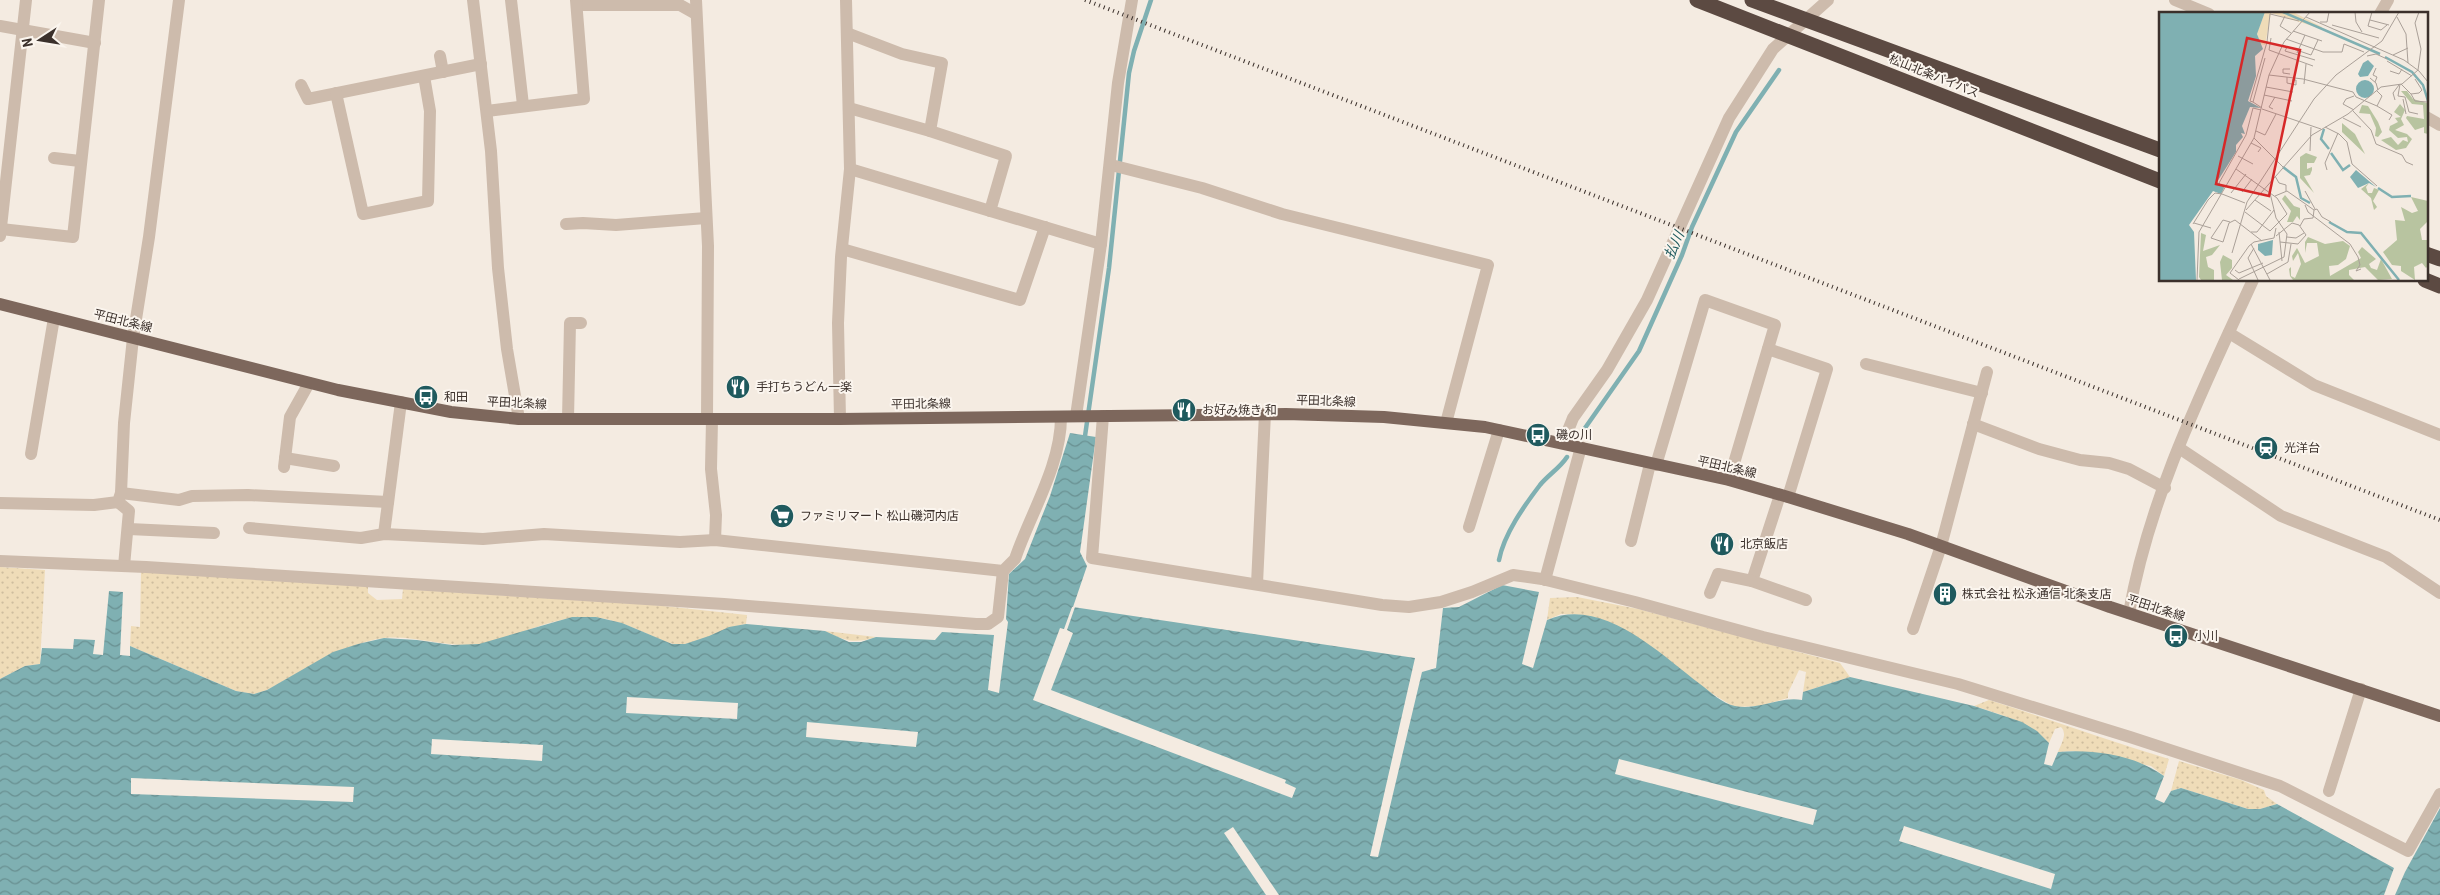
<svg xmlns="http://www.w3.org/2000/svg" width="2440" height="895" viewBox="0 0 2440 895" font-family="'Roboto Condensed','Noto Sans JP',sans-serif">
<style>
.sand{fill:url(#sand-dots)}
.water{fill:url(#water-waves)}
.pier{fill:#f4ebe1}
.lines{fill:none;stroke-linecap:round;stroke-linejoin:round}
.stream{stroke:#7fb0b2;stroke-width:4.5}
.minor{stroke:#cdbbac;stroke-width:12}
.major{stroke:#7d675c;stroke-width:12}
.highway{stroke:#5c4a42;stroke-width:15}
.rail{stroke:#3b302b;stroke-width:4;stroke-dasharray:1 4;stroke-linecap:butt}
.labels{text-anchor:middle;stroke-width:4;stroke-linejoin:round;paint-order:stroke}
.street-label{font-size:12px;fill:#3b302b;stroke:#fbf5ee}
.poi-label{font-size:12px;fill:#3b302b;stroke:#fbf5ee;text-anchor:start}
.water-label{font-size:14px;font-style:italic;fill:#1f5a5e;stroke:#fbf5ee}
.inset-river{fill:none;stroke:#7fb0b2;stroke-width:2.5}
.inset-road{fill:none;stroke:#aaa098;stroke-width:1}
.view{fill:#d62828;fill-opacity:0.15;stroke:#d62828;stroke-width:2.5}
.inset-edge{fill:none;stroke:#3b302b;stroke-width:2.5}
</style>
<defs>
<pattern id="sand-dots" width="8" height="8" patternUnits="userSpaceOnUse" patternTransform="scale(1.25)"><rect width="8" height="8" fill="#efdcb8"/><path d="M2 2h.1M6 6h.1" fill="none" stroke="#cebd9e" stroke-width="1.8" stroke-linecap="round"/></pattern>
<pattern id="water-waves" width="16" height="10" patternUnits="userSpaceOnUse" patternTransform="scale(1.25)"><rect width="16" height="10" fill="#7fb0b2"/><path d="M0 5q4-4 8 0t8 0" fill="none" stroke="#699091"/></pattern>
</defs>
<rect width="100%" height="100%" fill="#f4ebe1"/>
<g class="sand">
<polygon points="0,567 45,570 40,664 25,666 0,679"/>
<path d="M141 571 368 585V593L377 600 402 599 403 589 654 605 747 615 746 624C722 628 698 647 674 644 667 643 659 639 652 636 632 627 611 617 587 617 550 617 518 637 482 644 449 649 417 635 384 638 348 642 299 673 267 690L254 694 236 691 130 646 131 626 140 627Z"/>
<polygon points="1577,597 1638,609 1840,663 1850,677 1803,692 1806,672 1799,670 1788,693 1788,698 1759,706 1734,707 1584,615 1561,614 1547,620 1550,598"/>
<path d="M825 631 876 637C855 644 844 641 825 631Z"/>
<path d="M1989 700C2049 719 2108 741 2169 759L2164 776 2151 766 2073 751 2058 752C2061 744 2068 734 2061 727L2055 729 2049 743C2027 722 2003 715 1974 706Z"/>
<polygon points="2179,761 2241,780 2264,790 2266,796 2277,804 2260,809 2248,809 2181,788 2171,791"/>
</g>
<g class="water">
<path d="M1070 433 1096 437 1080 552 1087 566 1073 607 1415 658 1370 856 1378 857 1422 672 1436 668 1443 608 1459 607 1502 585 1539 592 1522 664 1533 668 1547 620C1602 596 1659 653 1700 684 1709 691 1723 704 1735 706 1758 711 1779 696 1802 700L1803 692 1850 677 1974 706 2022 722 2037 731 2049 743 2044 764 2052 766 2058 752C2094 749 2135 755 2164 776L2155 799 2164 803 2171 791 2181 788 2248 809H2260L2277 804 2394 868 2384 895H0V679L25 666 40 664 42 648 73 649 74 639 95 640 93 654 103 655 109 591 123 592 120 655 130 656V646L236 691 254 694 267 690 333 652 358 644 384 638 417 640 452 645 479 644 572 617H596L622 623 672 644H685L709 636 729 627 746 624 825 631 849 642H861L876 637 935 640 942 632 994 635 988 690 999 693 1008 622 1006 619 1009 574 1025 559 1050 496Z"/>
<polygon points="2440,808 2440,895 2395,895 2405,872"/>
</g>
<g class="pier">
<polygon points="1072,607 1075,607 1067,630 1073,633 1051,690 1286,780 1285,783 1296,788 1292,798 1033,700 1060,628 1064,629"/>
<polygon points="627,697 738,703 737,719 626,713"/>
<polygon points="807,722 918,732 916,747 806,737"/>
<polygon points="432,739 543,745 542,761 431,754"/>
<polygon points="1619,759 1817,810 1813,825 1615,774"/>
<polygon points="131,778 354,787 353,802 131,794"/>
<polygon points="1904,826 2055,874 2051,889 1899,841"/>
<polygon points="1233,827 1279,895 1266,895 1224,833"/>
</g>
<g class="lines">
<g class="stream">
<polyline points="1585,428 1639,351 1682,255 1692,227 1736,132 1779,70"/>
<polyline points="1085,436 1109,268 1129,73 1134,51 1151,0"/>
<path d="M1499 560C1504 534 1524 506 1540 485 1548 475 1560 468 1567 457"/>
</g>
<g class="minor">
<polyline points="473,0 491,151 498,268 507,349 519,419"/>
<polyline points="511,0 523,105"/>
<polyline points="696,0 708,246 707,419"/>
<polyline points="2175,0 2209,14"/>
<polyline points="577,5 680,5 696,14"/>
<polyline points="2380,14 2388,0"/>
<polyline points="0,26 95,43"/>
<polyline points="847,33 902,54 942,63 930,131 849,108"/>
<polyline points="440,56 443,72"/>
<polyline points="301,85 308,99 481,64"/>
<polyline points="336,93 363,214 428,201 430,111 424,76"/>
<polyline points="487,111 584,99 576,0"/>
<polyline points="2426,117 2440,125"/>
<polyline points="930,131 1006,156 990,211"/>
<polyline points="54,158 80,161"/>
<polyline points="1111,165 1202,188 1282,214 1488,265 1446,423"/>
<polyline points="850,169 1101,244"/>
<polyline points="566,224 583,223 616,225 706,218"/>
<polyline points="1,229 73,237 99,0"/>
<polyline points="0,236 26,0"/>
<polyline points="842,249 1020,300 1045,227"/>
<polyline points="2229,333 2314,385 2440,435"/>
<polyline points="1768,349 1827,369 1788,497"/>
<polyline points="1866,364 1982,393"/>
<polyline points="1076,416 1101,244 1118,83 1132,0"/>
<polyline points="1103,416 1092,558 1382,605 1409,607 1441,602 1472,592 1513,575 1542,579 1635,602 1763,637 1958,684 2130,737 2280,786 2408,851 2440,794"/>
<polyline points="568,419 570,323 581,323"/>
<polyline points="712,419 711,469 716,515 715,540"/>
<polyline points="840,419 838,323 841,257 850,169 846,0"/>
<polyline points="1973,424 2039,449 2080,460 2109,463 2129,469 2165,488"/>
<polyline points="1563,443 1573,418 1607,370 1647,300 1729,118 1773,49 1828,0"/>
<polyline points="2179,448 2281,516 2386,557 2440,593"/>
<polyline points="31,454 54,318"/>
<polyline points="285,458 334,466"/>
<polyline points="1656,465 1705,300 1775,325 1729,480"/>
<polyline points="284,467 290,417 309,383"/>
<polyline points="121,493 179,500 192,496 248,495 388,502"/>
<polyline points="1780,495 1752,581 1806,600"/>
<polyline points="118,502 129,511 124,566"/>
<polyline points="0,503 94,505 118,502 121,493 124,423 133,338 149,237 179,0"/>
<polyline points="1469,527 1499,430"/>
<path d="M249 528 361 538 384 534 483 539 544 534 680 542 715 540 1003 571 1015 559C1030 514 1061 466 1061 417"/>
<polyline points="129,529 214,533"/>
<polyline points="384,534 401,402"/>
<polyline points="1631,541 1650,464"/>
<polyline points="0,561 146,567 724,604 976,624 988,624 998,617 1003,571"/>
<polyline points="1545,580 1581,447"/>
<polyline points="1257,584 1265,413"/>
<polyline points="1710,593 1718,574 1752,581"/>
<path d="M2129 613C2149 497 2204 387 2253 280"/>
<polyline points="1913,629 1941,546 1987,372"/>
<polyline points="2329,791 2361,689"/>
</g>
<polyline class="major" points="0,304 338,390 451,412 519,419 840,419 1286,414 1384,417 1485,427 1729,480 1788,497 1908,534 2110,607 2440,716"/>
<g class="highway">
<polyline points="1697,0 2160,181"/>
<polyline points="1752,0 2160,150"/>
<polyline points="2426,254 2440,259"/>
<polyline points="2425,280 2440,286"/>
</g>
<polyline class="rail" points="1085,0 2440,520"/>
</g>
<defs>
<g id="restaurant-disc" transform="scale(1.25)"><circle r="9.5" fill="#1f5a5e" stroke="#fbf5ee"/><path d="M-5-6h1v4h1v-4h1v4h1v-4h1v5L-1.5 .5V6h-2V.5L-5-1ZM5-6V6H3V1.5H1.5Q1.5-4 5-6Z" fill="#fff"/></g>
<g id="bus-disc" transform="scale(1.25)"><circle r="9.5" fill="#1f5a5e" stroke="#fbf5ee"/><path d="M-5-6H5V4H4V6H2V4H-2V6H-4V4H-5ZM-3.5-4V0h7V-4ZM-3.5 1.2v1.5H-2V1.2ZM2 1.2v1.5H3.5V1.2Z" fill="#fff"/></g>
<g id="station-disc" transform="scale(1.25)"><circle r="9.5" fill="#1f5a5e" stroke="#fbf5ee"/><path d="M-3-6H3Q5-6 5-4V2Q5 4 3 4L4.5 6H3L1.5 4h-3L-3 6H-4.5L-3 4Q-5 4-5 2V-4Q-5-6-3-6ZM-3.5-4v3h7v-3ZM-3.5 1v1.5H-2V1ZM2 1v1.5H3.5V1Z" fill="#fff"/></g>
<g id="supermarket-disc" transform="scale(1.25)"><circle r="9.5" fill="#1f5a5e" stroke="#fbf5ee"/><path d="M-6-5.5h2.5l.6 2H6L4.5 2H-2.5L-4.4-4H-6ZM-1.5 3.2a1.3 1.3 0 1 0 .1 0ZM3 3.2a1.3 1.3 0 1 0 .1 0Z" fill="#fff"/></g>
<g id="building-disc" transform="scale(1.25)"><circle r="9.5" fill="#1f5a5e" stroke="#fbf5ee"/><path d="M-4-6H4V6H1V3H-1V6H-4ZM-2.5-4.3h1.7v1.8h-1.7ZM.8-4.3h1.7v1.8H.8ZM-2.5-1h1.7V.8h-1.7ZM.8-1h1.7V.8H.8Z" fill="#fff"/></g>
</defs>
<g fill-rule="evenodd">
<use href="#restaurant-disc" x="738" y="387"/>
<use href="#bus-disc" x="426" y="397"/>
<use href="#restaurant-disc" x="1184" y="410"/>
<use href="#bus-disc" x="1538" y="435"/>
<use href="#station-disc" x="2266" y="448"/>
<use href="#supermarket-disc" x="782" y="516"/>
<use href="#restaurant-disc" x="1722" y="544"/>
<use href="#building-disc" x="1945" y="594"/>
<use href="#bus-disc" x="2176" y="636"/>
</g>
<g class="labels">
<g class="street-label">
<text transform="translate(1934 76) rotate(22)" y="4">松山北条バイパス</text>
<text transform="translate(123 321) rotate(14)" y="4">平田北条線</text>
<text transform="translate(1326 401) rotate(2)" y="4">平田北条線</text>
<text transform="translate(517 403) rotate(3)" y="4">平田北条線</text>
<text transform="translate(921 404) rotate(-1)" y="4">平田北条線</text>
<text transform="translate(1727 467) rotate(13)" y="4">平田北条線</text>
<text transform="translate(2156 608) rotate(18)" y="4">平田北条線</text>
</g>
<g class="poi-label">
<text x="756" y="391">手打ちうどん一楽</text>
<text x="444" y="401">和田</text>
<text x="1202" y="414">お好み焼き 和</text>
<text x="1556" y="439">磯の川</text>
<text x="2284" y="452">光洋台</text>
<text x="800" y="520">ファミリマート 松山磯河内店</text>
<text x="1740" y="548">北京飯店</text>
<text x="1962" y="598">株式会社 松永通信 北条支店</text>
<text x="2194" y="640">小川</text>
</g>
<g class="water-label">
<text transform="translate(1674 245) rotate(-66)" y="5">払川</text>
</g>
</g>
<g transform="translate(2159 12)">
<rect width="269" height="269" fill="#f4ebe1"/>
<path d="M242 79H248L254 87 268 91 269 122 265 121V115L256 118 247 106 248 104 265 107 264 93 253 92ZM241 92 246 98 242 107 245 113 236 118 248 122 253 127 247 136 237 138 222 128 232 125 239 133 244 128 249 130 248 125 239 126 230 118 231 114 239 110 236 106 242 105 235 100ZM203 93 209 94 219 110 223 120 219 125 216 124 217 116 211 102 200 101ZM183 111 196 122 206 142 183 120ZM147 141 158 145 155 151H148V157L153 155V158L151 163 145 164 155 181 141 166V145ZM210 171 207 175 209 181H213L215 176 220 178 214 189 218 195 215 198 212 186 202 177ZM126 183 135 194 141 196V208L138 204 134 210H128L132 199 123 187ZM252 185 269 189V209L261 217 263 228H269V254L267 256 263 251 255 255 256 268 242 259V254L233 253 224 240 238 228 236 208 246 209 242 195 253 201 259 199ZM42 221 47 223 44 239 61 233 53 243 47 245 49 255 55 258V268H42L40 265ZM149 225 166 232 184 229 191 234 187 247 179 253 170 254 171 264 202 246 199 240 203 235 217 247 210 252 212 256 218 258 222 247 233 267 219 268 206 255 190 258V263L195 268H134L131 264 130 257 132 255V264L136 266 142 252 139 241 134 249 133 244 138 236 146 251 160 244 158 231H148L146 241V230ZM64 243 73 248V256L67 263 74 268H63L61 250Z" fill="#b8c4a0"/>
<path d="M106 0H134L163 15V17L112 1 106 33 101 32 98 21Z" fill="#efdcb8"/>
<path d="M0 0H106L98 22 104 37 96 44 97 64 89 89 102 96 91 95 83 114 86 122 82 121 84 125 77 133V140L58 170 65 176 62 182 54 179 30 213 35 220 37 268H0ZM209 48 215 54 209 64 201 65 199 62 204 51ZM197 77a9 9 0 1 1 18 0a9 9 0 1 1-18 0ZM197 158 217 175 210 171 199 176 191 165ZM114 228 113 243 106 244 99 238V232Z" fill="#7fb0b2"/>
<path class="inset-river" d="M124 0 221 42M226 45 253 60 264 73 269 89M165 117 162 127 170 137M172 141 184 158 191 153M124 155 137 165 142 186 151 191M219 176 233 185 252 184M170 210 188 220 202 221 240 268"/>
<path class="inset-road" d="M196 0 197 10 203 20M213 0 209 14 222 18 228 13M126 4 121 14 132 21M147 5 245 48 260 59 269 70M238 5 247 22 249 51M211 8 230 13M161 10H168L170 0M173 13 220 26M134 19 163 29M112 26 110 38 154 54M127 27 164 40H183L185 32 205 40M123 33 152 43 159 28M128 35 126 39 156 48M138 41 146 23M234 43 249 36M208 44 217 42 228 47M228 49 253 64M259 58 262 37 256 11 260 0M231 59 240 62 243 57M131 62 124 61V57H131M110 63 144 67 194 80 197 85 218 94 223 84 218 79M128 65V71L137 73V68H133M211 66 217 71 219 78M216 70 218 65 214 63 217 56M145 72 147 52M241 72 239 84 246 85 250 100 259 102M242 72 252 82 260 81 263 78 256 67M107 75 134 80M252 82 256 89 268 90M105 83 133 89M244 87 247 102M236 88 234 81 240 73M94 90 91 89 108 30 111 2 140 9M218 94 233 103 230 108M103 96 94 90 106 46M103 97 162 117M114 97 110 95 116 85M195 98 184 92 187 87 195 84M194 99 212 118 217 132 243 143 247 150 254 153M184 106 202 115M166 115 180 122 188 130 193 152 218 174M97 119 106 123 117 102M95 126 124 155M92 131 102 136 99 140M151 139 152 115M79 144 94 152M77 157 118 186 128 202 111 219 86 200M168 158 166 151 179 121M116 164 120 171 127 173V179M66 177 60 171 87 123 94 96 102 98M146 179 156 197M83 180 93 167M72 181 87 162M63 182 86 191M116 184 128 179 155 198 154 206 145 207 141 214M96 188 112 199M146 193 149 200 191 232 199 245 201 253 197 259 202 257M87 198 153 123 189 102 222 75 243 72 259 58M155 198 158 197 163 205 172 210M71 210 64 208 52 226 64 230 70 211 76 208 103 229M35 211 52 216M34 212 49 188 56 181 63 182M92 220H98L115 198M120 220 123 249M117 224 133 211 140 213 147 223 139 232 121 230M128 225 137 226 145 221M92 232 111 268M95 236 89 246 99 268M73 241 88 190 155 87 177 63 223 29 240 0M76 258 80 261 104 251M108 262 129 250 132 232M80 267 125 245 128 222 117 206 111 181M38 268 40 220 95 126 110 63 125 30 151 0M80 268 71 261 90 234 95 230 115 226 117 216"/>
<path class="view" d="M88 26 141 38 110 184 57 172Z"/>
<rect width="269" height="269" class="inset-edge"/>
</g>
<g transform="translate(40 40) rotate(258)" stroke="#fbf5ee" stroke-width="4" paint-order="stroke">
<path d="M0-4L9 19L0 12L-9 19Z" fill="#3b302b"/>
<text y="-8" font-size="14" font-weight="bold" text-anchor="middle" fill="#3b302b">N</text>
</g>
</svg>
